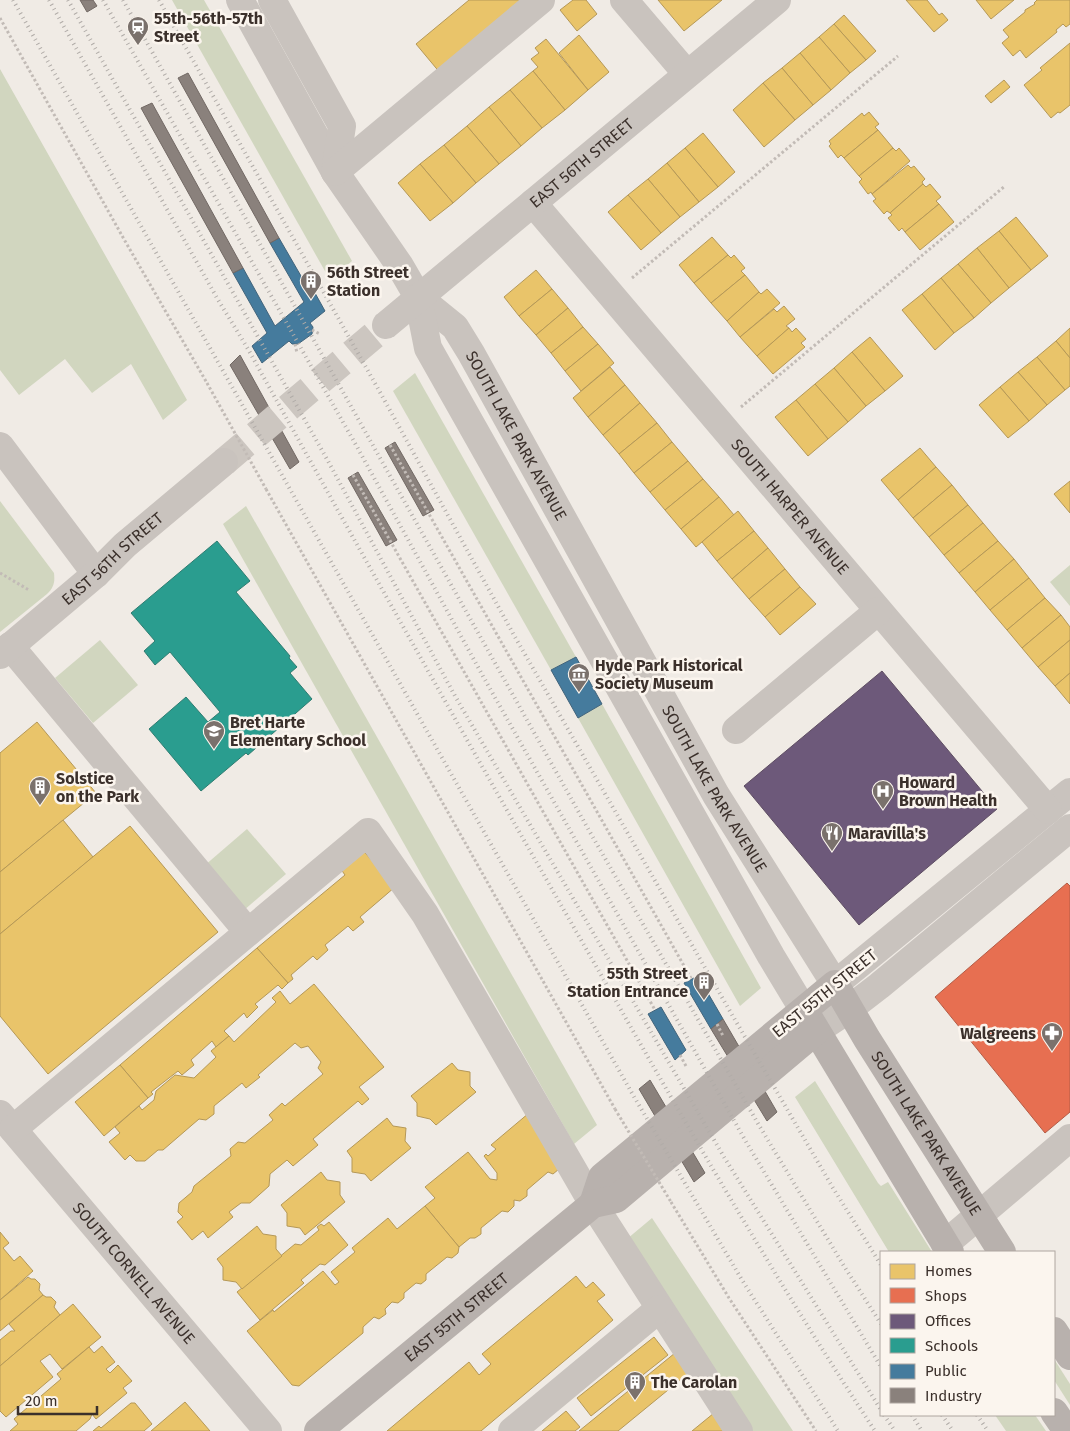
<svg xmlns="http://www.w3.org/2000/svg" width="1070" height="1431" viewBox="0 0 1070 1431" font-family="'Fira Sans',sans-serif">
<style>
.green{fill:#d1d6bf}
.homes{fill:#e9c46a;stroke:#b59857}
.shops{fill:#e76f51;stroke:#b35c46}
.offices{fill:#6d597a;stroke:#5e4d62}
.schools{fill:#2a9d8f;stroke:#2f7c71}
.public{fill:#457b9d;stroke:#42647b}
.industry{fill:#8a817c;stroke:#726964}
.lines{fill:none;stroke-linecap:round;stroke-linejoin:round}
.minor-tunnel{stroke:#ccc6c0;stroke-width:28;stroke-dasharray:28 14;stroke-linecap:butt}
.path{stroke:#c2bbb6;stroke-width:3;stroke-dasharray:2.5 2.5;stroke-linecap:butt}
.minor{stroke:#c9c3be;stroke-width:28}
.major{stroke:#b8b1ad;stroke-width:28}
.rail{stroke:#b1aca8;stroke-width:4;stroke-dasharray:1 4;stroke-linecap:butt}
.path-bridge{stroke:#c2bbb6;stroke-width:3;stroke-dasharray:2.5 2.5;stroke-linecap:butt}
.labels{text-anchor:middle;stroke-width:5;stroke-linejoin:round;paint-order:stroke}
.poi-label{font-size:16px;font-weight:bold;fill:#3b302b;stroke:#fbf5ee;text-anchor:start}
.street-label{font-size:16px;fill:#3b302b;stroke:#fbf5ee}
</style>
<rect width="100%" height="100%" fill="#f0ebe5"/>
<g class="green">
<polygon points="172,0 204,0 352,261 330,280"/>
<polygon points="0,69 187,400 163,420 131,364 92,393 65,359 19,395 0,370"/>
<polygon points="415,373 576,657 551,670 393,391"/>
<path d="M0 501 54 573C55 582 54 587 47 594L0 632Z"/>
<polygon points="246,506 597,1125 574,1144 223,524"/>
<polygon points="1070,565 1070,606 1050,582"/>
<polygon points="100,640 138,685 93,723 55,678"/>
<polygon points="602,704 761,988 740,1006 578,718"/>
<polygon points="247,829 286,874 243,911 204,866"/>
<polygon points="815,1081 878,1183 881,1186 888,1182 932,1252 889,1252 795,1097"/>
<polygon points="652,1218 793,1431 750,1431 627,1239"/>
<polygon points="1054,1359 1070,1384 1070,1405 1054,1380"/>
<polygon points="995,1415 1035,1415 1046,1431 1006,1431"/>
</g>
<g class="homes">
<polygon points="469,0 530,0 441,74 416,44"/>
<polygon points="573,0 586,0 597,14 577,31 560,10"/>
<polygon points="658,0 722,0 684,31"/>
<polygon points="906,0 927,0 939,15 942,13 948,20 934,32"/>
<polygon points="976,0 1014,0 991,19"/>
<polygon points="1037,0 1070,0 1070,24 1066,27 1063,24 1056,30 1057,32 1026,58 1020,50 1013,56 1002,43 1009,37 1003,30 1025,12 1025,10 1035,4 1034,3"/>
<polygon points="844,15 876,51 866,60 834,24"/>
<polygon points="834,24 866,60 850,73 819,37"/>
<polygon points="579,35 609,72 588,90 559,53"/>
<polygon points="819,37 850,73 831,90 800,53"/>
<polygon points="546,39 588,90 565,110 533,71 538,67 531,59 539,53 535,48"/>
<polygon points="1070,43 1070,105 1060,113 1058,112 1051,118 1024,85 1042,70 1040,68"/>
<polygon points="800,53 831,90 813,105 782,68"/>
<polygon points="782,68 813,105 795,120 763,83"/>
<polygon points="533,71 565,110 542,128 510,90"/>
<polygon points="1004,80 1010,87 991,103 985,96"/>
<polygon points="763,83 795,120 764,147 733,110"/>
<polygon points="510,90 542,128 521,146 489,107"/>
<polygon points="489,107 521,146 499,164 467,126"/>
<polygon points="869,112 879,124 875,127 878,130 844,158 841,155 838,158 829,146 831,144 829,141 862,113 864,116"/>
<polygon points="467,126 499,164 476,183 444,145"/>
<polygon points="878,130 893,148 859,176 844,158"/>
<polygon points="703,133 735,172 718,187 685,148"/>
<polygon points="444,145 476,183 453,203 420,164"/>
<polygon points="685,148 718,187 699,202 667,163"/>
<polygon points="893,148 896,151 899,148 910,161 872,194 871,192 868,194 859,182 862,179 859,176"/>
<polygon points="667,163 699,202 680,217 648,179"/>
<polygon points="420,164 453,203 430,221 398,183"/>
<polygon points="908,165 911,168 914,166 925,179 922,182 923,184 890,213 887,211 884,214 873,201 876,199 872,194"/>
<polygon points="648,179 680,217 661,233 628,195"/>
<polygon points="923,184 926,187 930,184 941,197 936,201 939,204 905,232 902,228 899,231 888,218 892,215 890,213"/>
<polygon points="628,195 661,233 641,250 608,212"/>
<polygon points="939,204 954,222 920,250 905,232"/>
<polygon points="1016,217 1048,256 1031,270 999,231"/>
<polygon points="999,231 1031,270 1009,288 977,248"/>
<polygon points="712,237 728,255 694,283 679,265"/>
<polygon points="977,248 1009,288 991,303 958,264"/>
<polygon points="728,255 731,258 734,255 745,268 741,271 745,275 711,303 694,283"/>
<polygon points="958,264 991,303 974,318 941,278"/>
<polygon points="536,270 552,289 519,316 504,297"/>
<polygon points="745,275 759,292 727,321 711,303"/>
<polygon points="941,278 974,318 954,333 922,294"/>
<polygon points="552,289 568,308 536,335 519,316"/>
<polygon points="767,289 780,303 740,337 727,321 759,292 761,294"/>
<polygon points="922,294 954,333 935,350 902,310"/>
<polygon points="784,306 795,319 786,326 789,328 757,356 740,337 774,309 777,312"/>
<polygon points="568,308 583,327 551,353 536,335"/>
<polygon points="583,327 598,344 565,371 551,353"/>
<polygon points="789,328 792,332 796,328 806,339 801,343 805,347 773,374 757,356"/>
<polygon points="1070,328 1070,358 1056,341"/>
<polygon points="870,337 903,376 885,391 852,352"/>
<polygon points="1056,341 1070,358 1070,386 1065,390 1037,357"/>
<polygon points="598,344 614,363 581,391 565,371"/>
<polygon points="852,352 885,391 866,406 834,368"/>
<polygon points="1037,357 1065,390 1047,405 1018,372"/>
<polygon points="610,367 625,385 588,417 573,398"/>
<polygon points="834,368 866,406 848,422 815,384"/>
<polygon points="1018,372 1047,405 1029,421 1000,387"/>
<polygon points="815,384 848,422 828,439 796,400"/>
<polygon points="625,385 640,403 603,435 588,417"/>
<polygon points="1000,387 1029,421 1008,438 979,405"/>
<polygon points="796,400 828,439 808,456 775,417"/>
<polygon points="640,403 657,423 619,454 603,435"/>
<polygon points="657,423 672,442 634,473 619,454"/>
<polygon points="672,442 688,461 650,492 634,473"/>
<polygon points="920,448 936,467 898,500 881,480"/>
<polygon points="688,461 703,479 665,510 650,492"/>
<polygon points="936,467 952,485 913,518 898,500"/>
<polygon points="703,479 719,497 681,529 665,510"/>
<polygon points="1070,481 1070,513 1054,494"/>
<polygon points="952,485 968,505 929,537 913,518"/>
<polygon points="719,497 734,515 696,547 681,529"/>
<polygon points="968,505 983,523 944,555 929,537"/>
<polygon points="738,511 754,531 717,561 702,542"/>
<polygon points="983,523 998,541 959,573 944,555"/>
<polygon points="754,531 768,548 732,579 717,561"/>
<polygon points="998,541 1014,559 975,592 959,573"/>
<polygon points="768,548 785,569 749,599 732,579"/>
<polygon points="1014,559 1029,578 990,610 975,592"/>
<polygon points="785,569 800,587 765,617 749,599"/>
<polygon points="1029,578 1045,598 1007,630 990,610"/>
<polygon points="800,587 816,604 780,635 765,617"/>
<polygon points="1045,598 1061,615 1022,648 1007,630"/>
<polygon points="1061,615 1070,627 1070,640 1038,667 1022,648"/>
<polygon points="1070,640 1070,673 1055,686 1038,667"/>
<polygon points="1070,673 1070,704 1055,686"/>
<polygon points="37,722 96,793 0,872 0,753"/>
<polygon points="63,820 93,857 0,934 0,872"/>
<polygon points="130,826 218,932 48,1074 0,1016 0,934"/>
<polygon points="360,847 395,887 360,917 364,922 353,931 348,926 325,945 328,950 317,960 313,956 291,975 293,979 288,983 257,948 345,875 338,865"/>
<polygon points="257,948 288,983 282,989 278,985 255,1004 258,1007 247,1018 244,1013 224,1031 229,1036 216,1047 212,1041 191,1060 194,1065 182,1075 178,1071 151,1092 153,1094 148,1098 120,1065"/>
<polygon points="314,984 384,1067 359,1087 369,1099 362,1105 358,1101 313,1139 318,1145 293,1166 287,1160 270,1174 269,1186 250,1203 241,1203 229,1212 233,1217 208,1238 203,1231 192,1240 177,1222 183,1217 178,1212 179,1203 192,1192 194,1186 231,1156 230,1149 238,1142 245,1143 273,1120 269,1115 282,1103 285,1106 323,1074 318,1068 321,1062 308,1046 301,1048 295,1043 258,1075 260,1077 246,1088 242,1083 214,1106 214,1114 206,1120 199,1119 163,1150 158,1150 145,1161 136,1161 130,1155 125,1160 109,1142 120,1133 115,1127 139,1106 142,1110 154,1100 156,1091 175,1075 194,1078 216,1057 211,1051 229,1036 234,1042 276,1002 272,998 280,991 290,1004"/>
<polygon points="452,1063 458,1070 470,1072 470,1086 476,1092 436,1125 430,1119 417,1116 417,1103 411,1096"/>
<polygon points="120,1065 148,1098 104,1136 75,1102"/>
<polygon points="529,1113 559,1169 553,1174 548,1172 527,1190 527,1196 520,1201 514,1200 514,1206 508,1212 502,1211 481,1228 481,1234 475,1238 470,1238 459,1247 425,1206 435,1198 425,1187 468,1152 490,1179 497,1180 497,1173 484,1156 486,1154 488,1156 496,1149 491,1145"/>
<polygon points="387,1118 393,1126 406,1128 405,1141 411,1148 371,1181 365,1174 352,1172 352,1158 347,1151"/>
<polygon points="321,1172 327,1180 340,1182 340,1195 345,1202 305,1235 300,1228 287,1226 287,1213 281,1205"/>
<polygon points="425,1206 459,1247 458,1253 452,1258 447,1257 426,1274 426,1280 421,1284 416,1283 404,1293 404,1298 398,1303 392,1302 385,1309 386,1314 379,1319 374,1317 363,1327 363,1333 299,1386 292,1385 247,1331 273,1310 274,1312 323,1271 335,1285 339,1282 331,1272 355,1252 352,1248 388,1218 397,1229"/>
<polygon points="329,1222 348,1245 325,1265 320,1264 301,1280 304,1283 260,1320 237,1292 295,1244 301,1245 319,1230 317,1227 321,1224 324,1226"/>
<polygon points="257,1226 263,1234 276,1236 276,1249 282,1256 242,1289 236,1282 223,1280 223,1267 217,1259"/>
<polygon points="0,1232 9,1243 3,1248 14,1261 20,1256 33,1271 0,1300"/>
<polygon points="576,1276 586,1288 593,1282 605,1295 597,1301 613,1320 481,1431 387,1431 469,1362 479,1375 491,1364 482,1354"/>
<polygon points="28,1277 31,1279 35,1279 40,1284 39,1290 43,1295 0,1331 0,1300"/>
<polygon points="43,1295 46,1297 51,1297 56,1302 54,1307 60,1315 0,1366 0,1340 11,1331 15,1331 9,1324"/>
<polygon points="73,1304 101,1337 62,1369 50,1354 40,1361 53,1377 6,1417 0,1411 0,1366"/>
<polygon points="654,1337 668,1355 591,1416 577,1398"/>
<polygon points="102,1346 115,1362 106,1369 110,1373 118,1365 132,1381 123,1388 127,1393 96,1419 92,1414 90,1419 76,1431 10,1431 18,1424 14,1419 61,1379 57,1374 89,1347 94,1353"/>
<polygon points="675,1353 690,1372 618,1431 579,1431"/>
<polygon points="185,1402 210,1431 151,1431"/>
<polygon points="131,1403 135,1403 152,1424 144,1431 93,1431 99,1426 101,1428"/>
<polygon points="566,1411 580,1427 575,1431 542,1431"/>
<polygon points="714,1413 726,1431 692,1431"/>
</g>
<polygon class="shops" points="1067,883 1070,886 1070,1112 1045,1133 935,997"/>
<polygon class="offices" points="882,671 997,809 859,925 744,786"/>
<polygon class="schools" points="217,541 250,581 236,592 290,656 289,658 297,667 290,673 312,699 248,755 246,753 201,791 149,729 186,697 208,722 220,712 170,652 155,665 144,651 155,641 131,613"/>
<g class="public">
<polygon points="279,238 312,295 315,293 325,311 310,323 313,327 312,334 298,344 292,344 289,341 262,363 252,346 267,333 233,273 243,268 275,326 304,302 270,243"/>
<polygon points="576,657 602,704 578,718 551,670"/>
<polygon points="698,976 723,1019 711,1029 684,983"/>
<polygon points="661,1007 686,1050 675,1060 648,1014"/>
</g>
<g class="industry">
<polygon points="80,0 93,0 97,6 87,12"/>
<polygon points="188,73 279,238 270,243 178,78"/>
<polygon points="152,103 243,268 233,273 141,108"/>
<polygon points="240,355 299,462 290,469 230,365"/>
<polygon points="395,442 434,510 423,516 385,448"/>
<polygon points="358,472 397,540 386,546 348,478"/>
<polygon points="723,1019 777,1112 767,1121 711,1029"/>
<polygon points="650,1080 705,1173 694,1182 639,1089"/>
</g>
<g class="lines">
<polyline class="minor-tunnel" points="224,462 386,325"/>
<g class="path">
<polyline points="0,18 125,241 207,383"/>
<polyline points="632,278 898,56"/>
<polyline points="312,330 320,334"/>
<polyline points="295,344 297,353"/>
<polyline points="741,407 1005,186"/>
<polyline points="390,445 692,980"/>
<polyline points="353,475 655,1010"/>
<polyline points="266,489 615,1109"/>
<polyline points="0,573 29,590"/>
<polyline points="717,1024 723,1036"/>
<polyline points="680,1055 687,1068"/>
<polyline points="671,1202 729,1298 816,1431"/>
</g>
<g class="minor">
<path id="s1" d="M240 0 335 172 400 266 418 297 455 327 471 353 716 795 835 984 1070 792"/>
<polyline points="272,0 342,126 335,172"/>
<polyline points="624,0 687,74"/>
<polyline points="335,172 541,0"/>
<path id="s2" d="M533 203 1048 810"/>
<polyline points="418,297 428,348 771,956 803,1009"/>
<path id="s3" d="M386 325 777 0"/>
<polyline points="0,446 96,574"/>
<polyline points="10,646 248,932"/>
<path id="s4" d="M0 655 96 574 125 545 224 462"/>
<polyline points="736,730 878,611"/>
<polyline points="816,1031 849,1009 879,986 1070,828"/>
<path id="s5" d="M0 1114 268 1431"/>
<polyline points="13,1129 368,832 425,914 593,1204 739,1431"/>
<polyline points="945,1244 1070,1138"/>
<polyline points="512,1431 659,1309"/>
</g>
<g class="major">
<polyline points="807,1015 950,1252"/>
<path id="s6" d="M593 1204 602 1177 835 984 867 1039 1002 1252"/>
<polyline points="1054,1331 1070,1356"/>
<polyline points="1054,1412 1067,1431"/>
<path id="s7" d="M318 1431 593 1204 616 1199 816 1031"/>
</g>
<g class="rail">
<polyline points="13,0 633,1095 742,1280 838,1431"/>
<path d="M49 0 217 298 248 349C364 558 481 766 600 973 688 1128 777 1282 875 1431"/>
<polyline points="68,0 328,461 455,696 724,1157 881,1410"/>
<polyline points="103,0 356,445 484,678 745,1140 881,1367"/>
<polyline points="123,0 591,834 760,1127 844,1266 881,1324"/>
<polyline points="159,0 381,394 515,637 731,1013 833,1188 881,1265"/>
<polyline points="884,1415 895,1431"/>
<polyline points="912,1415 922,1431"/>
<polyline points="942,1415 953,1431"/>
<polyline points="977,1415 988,1431"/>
</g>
<g class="path-bridge">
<polyline points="207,383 266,489"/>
<polyline points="615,1109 671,1202"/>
</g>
</g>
<defs>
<g id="station-pin" transform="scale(1.125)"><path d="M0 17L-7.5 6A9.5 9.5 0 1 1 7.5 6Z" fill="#7a716c" stroke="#fbf5ee"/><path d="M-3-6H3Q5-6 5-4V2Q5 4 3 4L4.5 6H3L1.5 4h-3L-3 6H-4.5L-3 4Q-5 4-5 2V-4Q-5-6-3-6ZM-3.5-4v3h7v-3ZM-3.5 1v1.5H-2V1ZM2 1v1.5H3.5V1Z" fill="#fff"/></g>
<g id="building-pin" transform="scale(1.125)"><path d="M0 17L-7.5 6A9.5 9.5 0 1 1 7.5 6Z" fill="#7a716c" stroke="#fbf5ee"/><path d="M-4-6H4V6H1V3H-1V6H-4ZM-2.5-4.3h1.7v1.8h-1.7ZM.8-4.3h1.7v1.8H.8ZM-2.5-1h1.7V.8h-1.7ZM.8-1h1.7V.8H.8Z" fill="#fff"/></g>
<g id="museum-pin" transform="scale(1.125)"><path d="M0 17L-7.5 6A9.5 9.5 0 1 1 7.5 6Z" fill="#7a716c" stroke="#fbf5ee"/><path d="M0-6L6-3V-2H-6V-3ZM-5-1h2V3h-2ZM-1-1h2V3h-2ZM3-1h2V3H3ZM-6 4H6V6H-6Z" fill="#fff"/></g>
<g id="school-pin" transform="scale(1.125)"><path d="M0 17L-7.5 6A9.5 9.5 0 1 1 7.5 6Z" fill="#7a716c" stroke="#fbf5ee"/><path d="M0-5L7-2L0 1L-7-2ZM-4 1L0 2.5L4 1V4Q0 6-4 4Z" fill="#fff"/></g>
<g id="hospital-pin" transform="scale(1.125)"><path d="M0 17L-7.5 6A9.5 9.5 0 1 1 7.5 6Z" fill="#7a716c" stroke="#fbf5ee"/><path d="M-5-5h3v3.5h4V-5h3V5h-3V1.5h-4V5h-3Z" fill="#fff"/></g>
<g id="restaurant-pin" transform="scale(1.125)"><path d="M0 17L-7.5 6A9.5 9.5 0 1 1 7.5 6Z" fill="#7a716c" stroke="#fbf5ee"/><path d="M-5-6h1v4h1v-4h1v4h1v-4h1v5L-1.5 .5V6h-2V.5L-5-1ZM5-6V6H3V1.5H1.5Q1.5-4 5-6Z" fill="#fff"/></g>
<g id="pharmacy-pin" transform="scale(1.125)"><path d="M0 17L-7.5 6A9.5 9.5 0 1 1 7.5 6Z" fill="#7a716c" stroke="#fbf5ee"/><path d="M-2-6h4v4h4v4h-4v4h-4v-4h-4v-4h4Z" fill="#fff"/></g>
</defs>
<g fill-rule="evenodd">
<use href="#station-pin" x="138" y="27"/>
<use href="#building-pin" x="311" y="281"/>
<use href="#museum-pin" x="579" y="674"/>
<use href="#school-pin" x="214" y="731"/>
<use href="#building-pin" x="40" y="787"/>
<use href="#hospital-pin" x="883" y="791"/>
<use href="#restaurant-pin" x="832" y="833"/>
<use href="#building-pin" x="704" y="982"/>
<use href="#pharmacy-pin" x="1052" y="1033"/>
<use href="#building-pin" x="635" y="1382"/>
</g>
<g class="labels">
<g class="poi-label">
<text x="154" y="24">55th-56th-57th<tspan x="154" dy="18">Street</tspan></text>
<text x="327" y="278">56th Street<tspan x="327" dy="18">Station</tspan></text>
<text x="595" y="671">Hyde Park Historical<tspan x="595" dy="18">Society Museum</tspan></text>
<text x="230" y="728">Bret Harte<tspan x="230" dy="18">Elementary School</tspan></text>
<text x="56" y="784">Solstice<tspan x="56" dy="18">on the Park</tspan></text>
<text x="899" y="788">Howard<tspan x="899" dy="18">Brown Health</tspan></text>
<text x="848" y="839">Maravilla's</text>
<text x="688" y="979" text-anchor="end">55th Street<tspan x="688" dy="18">Station Entrance</tspan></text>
<text x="1036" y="1039" text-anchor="end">Walgreens</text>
<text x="651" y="1388">The Carolan</text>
</g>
<g class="street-label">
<text dy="6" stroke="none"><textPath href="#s3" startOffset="254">EAST 56TH STREET</textPath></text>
<text dy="6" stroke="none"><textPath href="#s1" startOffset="519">SOUTH LAKE PARK AVENUE</textPath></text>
<text dy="6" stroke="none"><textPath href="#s2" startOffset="398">SOUTH HARPER AVENUE</textPath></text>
<text dy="6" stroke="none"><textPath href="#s4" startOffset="148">EAST 56TH STREET</textPath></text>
<text dy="6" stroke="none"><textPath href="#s1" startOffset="924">SOUTH LAKE PARK AVENUE</textPath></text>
<text transform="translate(824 993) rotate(-39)" y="6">EAST 55TH STREET</text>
<text dy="6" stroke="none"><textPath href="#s6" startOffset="506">SOUTH LAKE PARK AVENUE</textPath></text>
<text dy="6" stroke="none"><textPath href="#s5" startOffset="208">SOUTH CORNELL AVENUE</textPath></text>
<text dy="6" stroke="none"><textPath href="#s7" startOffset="179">EAST 55TH STREET</textPath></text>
</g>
</g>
<rect x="880" y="1251" width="175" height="165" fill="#fbf5ee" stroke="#aea6a0"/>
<rect x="890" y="1264" width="25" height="15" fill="#e9c46a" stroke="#aea6a0"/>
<text x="925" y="1276" font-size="15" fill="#3b302b">Homes</text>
<rect x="890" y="1288" width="25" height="15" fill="#e76f51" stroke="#aea6a0"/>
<text x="925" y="1301" font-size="15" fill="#3b302b">Shops</text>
<rect x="890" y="1314" width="25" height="15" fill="#6d597a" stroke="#aea6a0"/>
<text x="925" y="1326" font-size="15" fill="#3b302b">Offices</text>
<rect x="890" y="1338" width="25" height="15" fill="#2a9d8f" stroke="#aea6a0"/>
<text x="925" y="1351" font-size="15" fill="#3b302b">Schools</text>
<rect x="890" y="1364" width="25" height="15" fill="#457b9d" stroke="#aea6a0"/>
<text x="925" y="1376" font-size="15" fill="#3b302b">Public</text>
<rect x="890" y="1388" width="25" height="15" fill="#8a817c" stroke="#aea6a0"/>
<text x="925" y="1401" font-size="15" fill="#3b302b">Industry</text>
<path d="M18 1406v8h79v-8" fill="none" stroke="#3b302b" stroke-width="2.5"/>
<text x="25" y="1406" font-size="15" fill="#3b302b" stroke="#fbf5ee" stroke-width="4" paint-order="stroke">20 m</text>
</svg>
